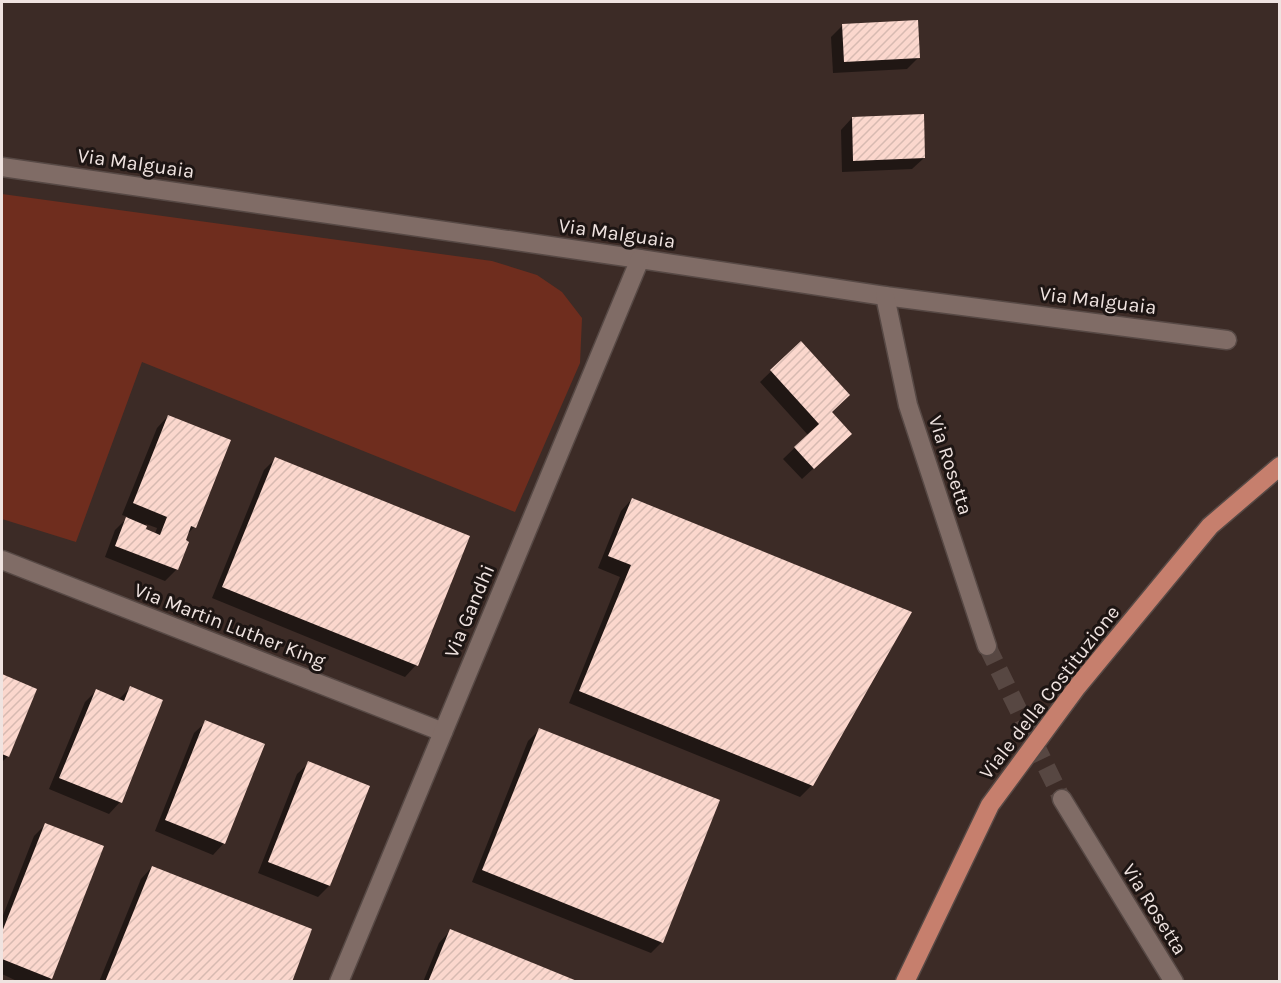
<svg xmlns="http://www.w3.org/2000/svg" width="1281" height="983" viewBox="0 0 1281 983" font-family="Karla,sans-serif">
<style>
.green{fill:#6f2d1e}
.shadow{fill:#0007;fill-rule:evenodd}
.building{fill:url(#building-hatch)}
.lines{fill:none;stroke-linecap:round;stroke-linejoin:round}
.street-tunnel{stroke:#574742;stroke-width:18;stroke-dasharray:18 9;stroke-linecap:butt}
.street-casing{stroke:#574945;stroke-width:21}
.primary-casing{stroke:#574945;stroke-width:21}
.street{stroke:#806c66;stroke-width:18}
.primary{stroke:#c67f6d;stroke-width:18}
.labels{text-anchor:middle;stroke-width:6;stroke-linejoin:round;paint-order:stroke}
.street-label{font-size:20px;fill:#efe3e0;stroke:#1d1513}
</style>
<defs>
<pattern id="building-hatch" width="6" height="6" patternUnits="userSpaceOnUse" patternTransform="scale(1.5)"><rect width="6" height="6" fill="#fbd7cd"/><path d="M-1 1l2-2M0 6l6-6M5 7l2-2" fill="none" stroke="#d7bab1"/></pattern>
</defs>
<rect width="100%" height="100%" fill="#3c2b26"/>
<polygon class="green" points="2,194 492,261 537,275 562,292 582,318 580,363 515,512 142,362 76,542 2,519"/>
<g class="shadow">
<polygon points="843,25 918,58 907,69 833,73 831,37"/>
<polygon points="852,118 924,158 912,169 842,172 841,130"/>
<polygon points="801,343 839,445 802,479 783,459 808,435 760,382"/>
<path d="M168 416 229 441 194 527 186 536 177 569 165 581 105 557 115 530 128 517 122 515 157 428ZM146 524 157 528 155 534 144 530Z"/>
<polygon points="275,459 416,665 405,677 212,598 264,470"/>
<polygon points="632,499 910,613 811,786 800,797 569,703 620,577 598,568 621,511"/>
<polygon points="2,676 35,690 8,756 2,762"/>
<polygon points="130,688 161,701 120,802 109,814 49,789 85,702 96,691 118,700"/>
<polygon points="206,722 224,843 213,855 155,831 194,733"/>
<polygon points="539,730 662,942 651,953 472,882 528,741"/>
<polygon points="309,763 329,886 318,897 258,873 297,774"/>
<polygon points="46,824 51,978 47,982 19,982 2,974 2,918 34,836"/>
<polygon points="152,867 290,982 99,982 141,879"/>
<polygon points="450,931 573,982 423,982 439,943"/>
</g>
<g class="building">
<polygon points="918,20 920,58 844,62 842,24"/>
<polygon points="924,114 925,158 853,161 852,117"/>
<polygon points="801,341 850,395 832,412 852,434 814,469 794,447 819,424 770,370"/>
<polygon points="168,415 231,440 196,528 191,526 186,540 189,542 178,570 115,546 126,517 147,526 146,529 160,535 167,517 133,503"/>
<polygon points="275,457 470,536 418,666 222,587"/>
<polygon points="632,498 912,612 813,786 579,691 631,565 608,556"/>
<polygon points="2,674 37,689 9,757 2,754"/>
<polygon points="130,686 163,700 122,803 59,778 96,689 124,701"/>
<polygon points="205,720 265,744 225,844 165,820"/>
<polygon points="539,728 720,800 663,943 482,870"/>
<polygon points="308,761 370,786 330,886 268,862"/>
<polygon points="45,823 104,846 52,979 2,959 2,932"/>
<polygon points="152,866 312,929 292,982 105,982"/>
<polygon points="450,929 577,981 577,982 428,982"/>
</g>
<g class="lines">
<polyline class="street-tunnel" points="987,646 1062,799"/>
<g class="street-casing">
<g id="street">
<polyline points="2,167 640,259 885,296 1227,340"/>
<polyline points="885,296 908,405 987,646"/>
<polyline points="2,560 443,732"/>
<polyline points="1062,799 1174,982"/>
<polyline points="339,982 640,259"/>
</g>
</g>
<g class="primary-casing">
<polyline id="primary" points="905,982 990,805 1077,687 1210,526 1280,466"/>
</g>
<use href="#street" class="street"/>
<use href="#primary" class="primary"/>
</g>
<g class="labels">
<g class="street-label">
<text transform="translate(136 163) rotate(8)" y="7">Via Malguaia</text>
<text transform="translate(617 233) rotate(8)" y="7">Via Malguaia</text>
<text transform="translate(1098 300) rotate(7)" y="7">Via Malguaia</text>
<text transform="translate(951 465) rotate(72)" y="7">Via Rosetta</text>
<text transform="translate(469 611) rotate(-67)" y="7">Via Gandhi</text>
<text transform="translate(230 625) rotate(21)" y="7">Via Martin Luther King</text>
<text transform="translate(1049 692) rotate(-52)" y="7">Viale della Costituzione</text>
<text transform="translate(1155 909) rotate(58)" y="7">Via Rosetta</text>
</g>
</g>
<rect width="1281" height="983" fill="none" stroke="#efe3e0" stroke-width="6"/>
</svg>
